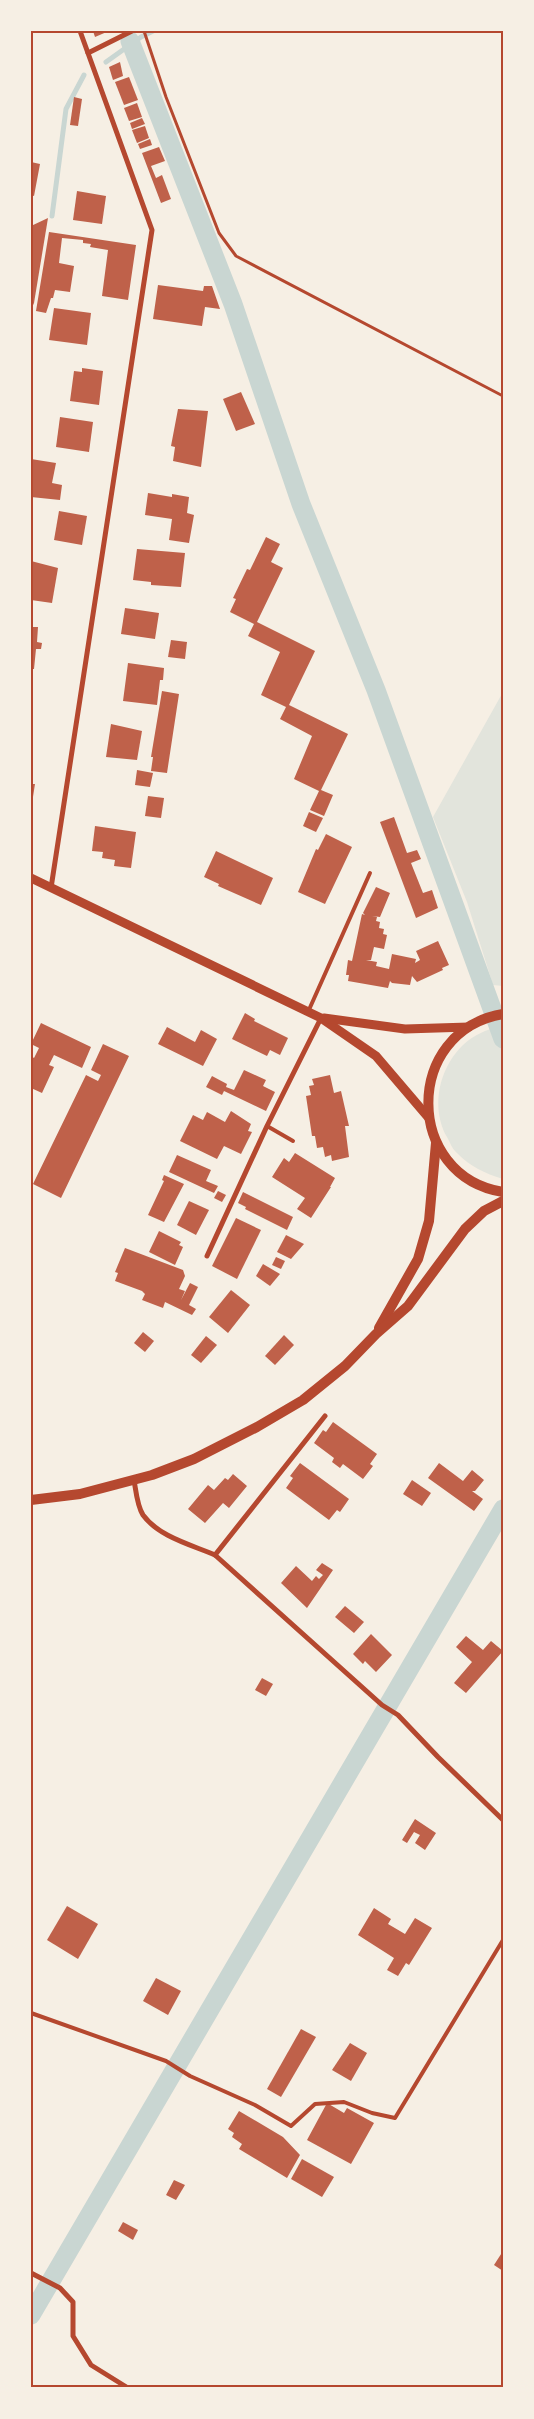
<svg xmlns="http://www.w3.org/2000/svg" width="534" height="2419" viewBox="0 0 534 2419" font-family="Poppins,sans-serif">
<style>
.green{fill:#e2e4dc}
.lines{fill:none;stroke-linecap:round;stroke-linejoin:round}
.stream{stroke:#c9d6d2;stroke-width:5}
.canal{stroke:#c9d6d2;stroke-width:19}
.building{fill:#bf614a}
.path{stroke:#b5482f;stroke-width:3}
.service{stroke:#b5482f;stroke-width:4}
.minor{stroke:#b5482f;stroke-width:5}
.tertiary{stroke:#b5482f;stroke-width:9}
.secondary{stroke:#b5482f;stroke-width:10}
.neatline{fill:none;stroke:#b5482f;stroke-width:2}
</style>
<rect width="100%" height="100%" fill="#f6efe4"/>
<g class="green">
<polygon points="503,692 503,986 493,985 467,902 433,817"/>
<path d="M503 1027V1179C484 1173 471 1167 457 1153 452 1149 450 1142 447 1137 423 1094 452 1031 503 1027Z"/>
</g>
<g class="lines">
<g class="stream">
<polyline points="106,62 141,37 153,31"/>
<polyline points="52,216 66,109 84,75"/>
</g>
<g class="canal">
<polyline points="130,41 233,304 301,504 376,690 503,1039"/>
<polyline points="31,2315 503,1509"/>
</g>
</g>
<g class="building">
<polygon points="93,31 109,31 95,37"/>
<polygon points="120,62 123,76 113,80 109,67"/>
<polygon points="129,77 138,100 124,105 115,82"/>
<polygon points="74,97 82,99 78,126 70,125"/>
<polygon points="137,103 142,117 129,121 124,108"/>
<polygon points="142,118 145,124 132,129 130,123"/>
<polygon points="145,126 149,138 137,143 132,130"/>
<polygon points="150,139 152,145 140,149 138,144"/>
<polygon points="159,147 165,161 151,166 156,178 162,175 171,199 161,203 142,153"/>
<polygon points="31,162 40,164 34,196 31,195"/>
<polygon points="77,191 106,196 102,224 73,220"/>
<polygon points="48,218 34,303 31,310 31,226"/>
<polygon points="49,232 136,245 128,300 102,296 108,250 90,247 91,244 83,243 83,240 62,238 59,263 74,266 70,292 55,290 53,298 51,298 46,313 36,311"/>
<polygon points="158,285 203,291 204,286 212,286 220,309 205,307 202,326 153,319"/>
<polygon points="54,308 91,313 87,345 49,340"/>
<polygon points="82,368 103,371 99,405 70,401 74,371 82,372"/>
<polygon points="241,392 255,424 236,431 223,399"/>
<polygon points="178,409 208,411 201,467 173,461 175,447 171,446"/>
<polygon points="60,417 93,422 89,452 56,447"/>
<polygon points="31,459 56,463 52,483 62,485 60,500 31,497"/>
<polygon points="148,493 172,497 172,494 189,497 187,513 194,515 189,543 169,540 172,519 145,515"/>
<polygon points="59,511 87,516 82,545 54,540"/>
<polygon points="266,537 280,544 271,562 283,568 257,622 315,651 289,705 348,734 321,790 333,795 324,816 310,810 319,791 294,779 312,736 280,719 286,707 261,695 280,652 248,636 254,624 230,612 236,599 233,598 247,569 250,570"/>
<polygon points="137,549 185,553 181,587 151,585 151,582 133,580"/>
<polygon points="31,561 58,568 52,603 31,600"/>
<polygon points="125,608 159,613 155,639 121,634"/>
<polygon points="31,627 38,627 37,642 42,643 41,649 36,649 34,669 31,669"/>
<polygon points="171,640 187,642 185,659 168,657"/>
<polygon points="128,663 164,668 163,680 160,680 157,705 123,701"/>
<polygon points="162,691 179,694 167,773 151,771 153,757 151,757"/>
<polygon points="111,724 142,731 137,760 106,757"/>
<polygon points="137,770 153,773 150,787 135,785"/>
<polygon points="31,784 35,784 32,803 31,803"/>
<polygon points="148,796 164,798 161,818 145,816"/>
<polygon points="309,812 323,818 316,832 303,826"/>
<polygon points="394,817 407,853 417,850 421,859 411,863 423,893 432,890 438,908 416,918 380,822"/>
<polygon points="95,826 136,832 131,868 114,866 115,860 102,858 103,852 92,851"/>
<polygon points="326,834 352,847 325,904 298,892 316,849 318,850"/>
<polygon points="216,851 273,878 261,905 218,886 219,884 204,877"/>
<polygon points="376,887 390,893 380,917 372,916 377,917 376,921 380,922 379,928 384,929 383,934 387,935 384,949 374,947 371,960 366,960 377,962 376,966 389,969 392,954 416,959 415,963 420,960 416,951 438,941 449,965 442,968 443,970 417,982 412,976 410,985 392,983 390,981 388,988 348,981 349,975 346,975 348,960 352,961 362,914 365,915 363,913"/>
<polygon points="245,1013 255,1019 254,1021 288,1038 280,1055 270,1050 267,1056 232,1039"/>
<polygon points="41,1023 91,1047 82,1068 54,1055 49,1065 54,1067 42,1093 31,1088 31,1056 34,1058 39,1048 31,1044"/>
<polygon points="167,1027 195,1042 201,1030 217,1039 203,1066 158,1044"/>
<polygon points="103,1044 129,1056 61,1198 33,1184 86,1075 98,1081 101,1075 91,1070"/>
<polygon points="244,1070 266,1080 263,1086 275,1092 266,1111 224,1091 222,1095 206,1087 212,1076 227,1084 226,1087 234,1090"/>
<polygon points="330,1075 334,1093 341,1091 349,1126 345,1126 349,1157 332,1161 331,1155 325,1157 323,1147 317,1148 315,1136 312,1136 306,1096 311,1095 309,1086 314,1085 312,1079"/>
<polygon points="231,1111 251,1124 248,1131 252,1132 241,1154 224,1146 217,1159 180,1141 193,1115 203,1120 207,1112 225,1122"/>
<polygon points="295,1153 335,1178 330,1187 331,1187 311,1218 297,1209 305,1198 272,1177 284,1158 289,1162"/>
<polygon points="177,1155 211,1170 206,1181 218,1186 214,1193 169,1172"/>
<polygon points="164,1175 184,1184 164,1222 148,1215 164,1181 162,1180"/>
<polygon points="218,1191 226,1195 222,1202 214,1198"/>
<polygon points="243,1192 293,1217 287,1230 245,1209 246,1207 238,1203"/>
<polygon points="189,1201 209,1210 196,1235 177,1225"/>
<polygon points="236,1218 261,1230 237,1279 212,1266"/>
<polygon points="159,1231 181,1242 179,1245 183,1247 175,1265 149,1252"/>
<polygon points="286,1235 304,1244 291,1259 277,1252"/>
<polygon points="125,1248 183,1270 185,1276 179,1289 185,1291 181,1300 190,1283 198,1287 189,1305 196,1309 192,1315 165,1302 163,1308 142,1300 145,1294 142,1291 115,1281 118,1273 115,1272"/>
<polygon points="276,1257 285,1261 281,1269 272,1265"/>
<polygon points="263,1264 280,1274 270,1286 256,1276"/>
<polygon points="231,1290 250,1305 228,1333 209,1317"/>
<polygon points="143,1332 154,1341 145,1352 134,1343"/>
<polygon points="284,1335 294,1345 275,1365 265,1356"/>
<polygon points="206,1336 217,1345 201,1363 191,1355"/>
<polygon points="333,1422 377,1454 370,1464 373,1466 363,1479 343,1464 340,1468 332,1462 334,1458 314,1443 323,1430 326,1432"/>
<polygon points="300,1463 349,1499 340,1512 337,1510 329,1520 286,1488 293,1478 290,1476"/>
<polygon points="439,1463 463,1481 472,1470 484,1480 475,1491 472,1491 483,1499 474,1511 428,1478"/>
<polygon points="233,1474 247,1486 229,1508 223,1503 205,1523 188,1509 208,1485 214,1490 225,1478 228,1480"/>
<polygon points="412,1480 431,1493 422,1506 403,1494"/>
<polygon points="322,1563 333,1570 307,1608 281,1583 296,1566 312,1581 316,1576 319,1579 323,1575 316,1570"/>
<polygon points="345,1606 364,1622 354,1633 335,1617"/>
<polygon points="371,1634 392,1655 376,1672 365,1661 363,1664 353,1654"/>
<polygon points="466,1636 483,1650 491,1641 503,1651 466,1693 454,1683 472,1662 456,1647"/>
<polygon points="262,1678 273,1684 266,1696 255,1690"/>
<polygon points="415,1819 436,1833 425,1850 415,1843 420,1835 414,1832 407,1843 402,1840"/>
<polygon points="67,1906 98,1924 78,1959 47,1940"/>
<polygon points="374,1908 391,1919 388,1924 405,1934 415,1918 432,1928 409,1965 406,1963 398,1976 387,1970 394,1958 358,1935"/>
<polygon points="156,1978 181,1991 168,2015 143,2001"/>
<polygon points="301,2029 316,2037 281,2097 267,2089"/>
<polygon points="350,2043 367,2053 351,2081 332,2070"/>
<polygon points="327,2103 344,2113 347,2108 374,2123 351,2164 307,2140"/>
<polygon points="239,2111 283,2137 300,2155 287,2178 239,2149 242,2144 232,2137 234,2133 228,2129"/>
<polygon points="302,2159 334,2177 322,2197 291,2179"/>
<polygon points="174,2180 185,2185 176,2200 166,2195"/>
<polygon points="123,2222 138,2230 133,2240 118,2231"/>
<polygon points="503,2251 503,2271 494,2265"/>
</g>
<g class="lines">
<polyline class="path" points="144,31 166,97 219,233 236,256 503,396"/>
<g class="service">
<polyline points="308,1012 370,873"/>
<polyline points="267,1126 293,1141"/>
<polyline points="31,2013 166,2061 190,2076 255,2105 291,2126 315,2104 344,2102 372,2113 395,2118 503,1940"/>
</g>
<g class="minor">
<polyline points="88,53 132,31"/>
<polyline points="51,888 152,230 80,31"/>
<polyline points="207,1256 267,1126 321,1018"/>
<path d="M134 1480C136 1491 137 1506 143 1515 159 1537 192 1545 215 1555L382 1705 398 1715 438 1757 503 1820"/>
<polyline points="215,1555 325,1416"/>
<polyline points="31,2273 60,2288 73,2302 73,2336 91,2365 128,2388"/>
</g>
<g class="tertiary">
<polyline points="31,878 321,1018 376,1056 428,1117"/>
<polyline points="324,1018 405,1029 469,1027"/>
</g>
<g class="secondary">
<path d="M503 1014C403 1031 404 1176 503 1192"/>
<polyline points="379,1328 418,1259 429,1221 436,1143"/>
<polyline points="31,1500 80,1494 152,1475 194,1459 257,1427 303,1400 345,1366 376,1334 408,1306 465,1229 484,1211 503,1201"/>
</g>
</g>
<rect width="534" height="2419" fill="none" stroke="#f6efe4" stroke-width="65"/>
<rect x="32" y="32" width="470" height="2354" class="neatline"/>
</svg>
